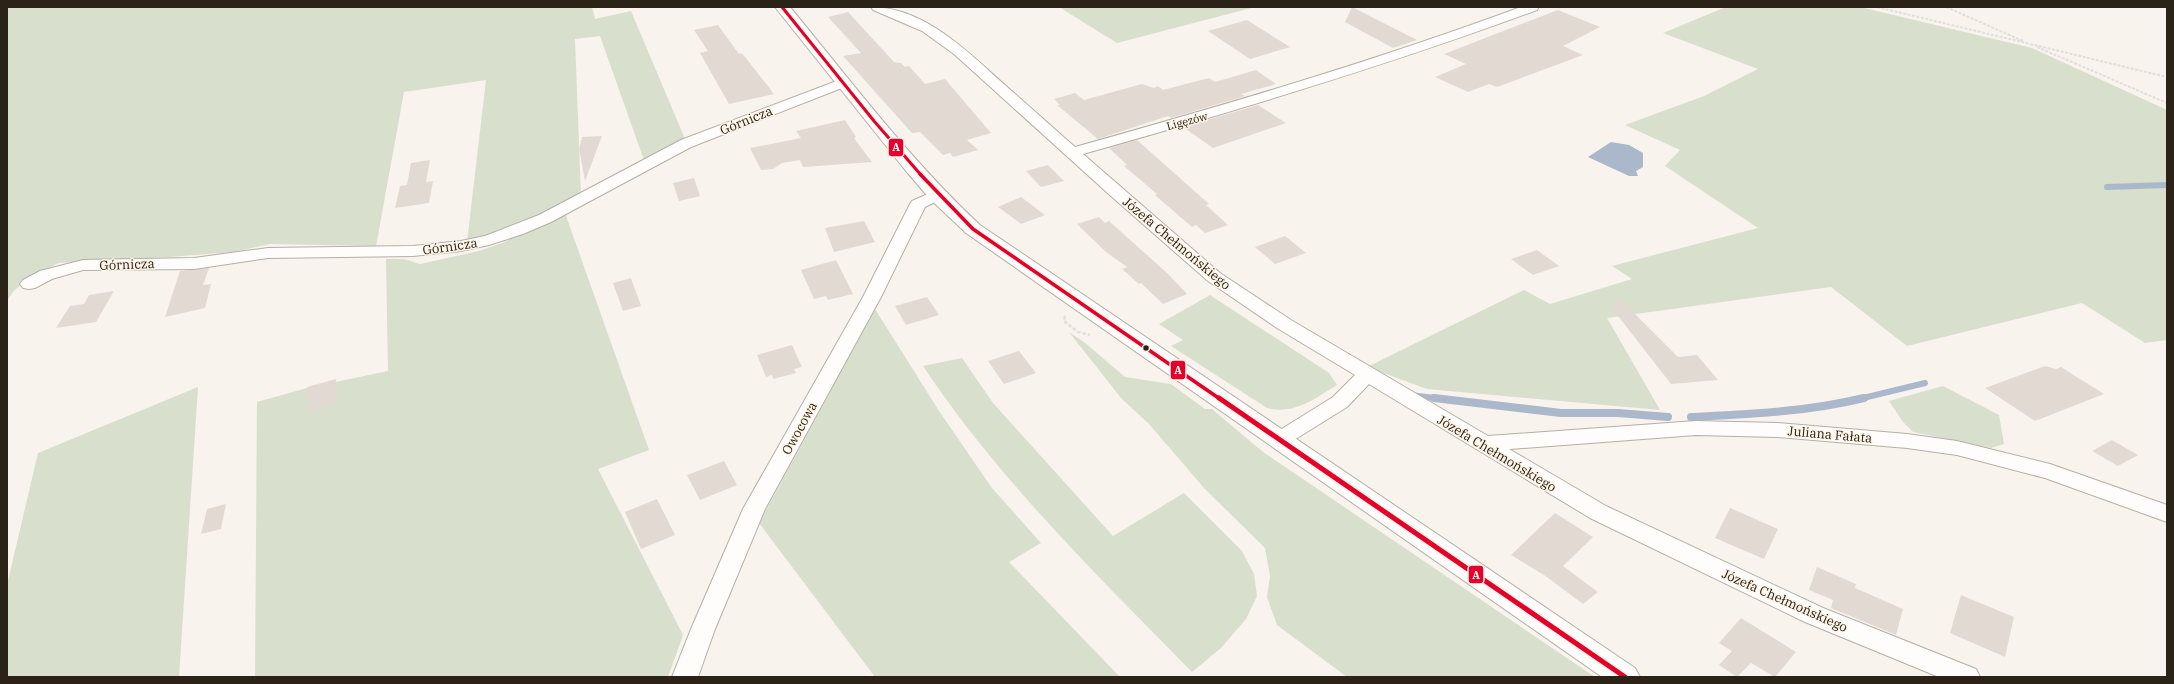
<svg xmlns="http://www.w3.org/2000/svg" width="2174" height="684" viewBox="0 0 2174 684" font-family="'IBM Plex Serif',serif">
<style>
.green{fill:#d8dfcd}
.water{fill:#abb8cc}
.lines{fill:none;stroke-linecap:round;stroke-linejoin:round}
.stream-far1{stroke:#abb8cc;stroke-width:6}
.stream{stroke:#abb8cc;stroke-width:8}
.building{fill:#e3d9d3}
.minor-casing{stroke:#b5afa6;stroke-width:2}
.secondary-casing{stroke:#b5afa6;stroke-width:2}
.path-far1{stroke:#e0dfdd;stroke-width:2;stroke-dasharray:3 1.5;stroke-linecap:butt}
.path{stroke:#e0dfdd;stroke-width:2.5;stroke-dasharray:3.5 2;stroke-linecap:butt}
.minor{fill:#fefdfc;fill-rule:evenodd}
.secondary{fill:#fefdfc;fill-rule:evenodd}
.bus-1-far2-casing{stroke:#fdf4e7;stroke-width:5}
.bus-1-far1-casing{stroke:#fdf4e7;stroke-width:6}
.bus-1-casing{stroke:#fdf4e7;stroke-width:8}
.bus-1-far2{stroke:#e4002b;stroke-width:3}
.bus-1-far1{stroke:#e4002b;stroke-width:3.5}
.bus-1{stroke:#e4002b;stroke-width:5}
.bus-dot{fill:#2b2317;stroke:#fdf4e7;stroke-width:1.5}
.labels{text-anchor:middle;stroke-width:3;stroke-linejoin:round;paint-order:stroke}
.far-street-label{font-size:11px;fill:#2b2317;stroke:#fdf4e7}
.street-label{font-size:13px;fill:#2b2317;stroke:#fdf4e7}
.line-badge{stroke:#fdf4e7;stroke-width:1.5}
.badge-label{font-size:11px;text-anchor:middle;font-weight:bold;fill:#fff}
</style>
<rect width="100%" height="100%" fill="#f8f3ec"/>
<g class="green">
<polygon points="7,7 592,7 595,19 631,11 685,139 645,163 600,36 575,39 581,196 503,232 467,242 486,80 404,92 376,246 270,244 234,252 169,257 58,263 25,281 13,292 7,301"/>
<polygon points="1059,7 1255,7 1117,43"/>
<polygon points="1726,7 1860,7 2032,48 2167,110 2167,340 2145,343 2082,303 1907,346 1831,287 1607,318 1660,410 1427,389 1367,367 1524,290 1550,304 1632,279 1612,266 1758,228 1665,166 1680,150 1625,125 1704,96 1758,69 1663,33"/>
<polygon points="565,213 649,450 598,469 683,635 668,677 255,677 257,402 307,388 388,371 386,259 404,259 420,264 479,251 502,243"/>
<path d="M1210 295 1329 373 1337 385C1314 399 1294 415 1267 408L1171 346 1183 340 1159 324Z"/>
<polygon points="875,309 939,411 992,488 1041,543 1009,562 1120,677 875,677 759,523"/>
<polygon points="1069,332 1084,342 1125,377 1171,384 1205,409 1212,409 1263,452 1595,677 1347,677 1277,625 1267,597 1270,576 1265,548 1204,488 1149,424 1121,398"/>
<path d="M962 358 993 403 1113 536 1184 493 1242 551 1254 574 1257 596 1246 619 1221 648 1192 672C1097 575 999 480 923 366Z"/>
<polygon points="1943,386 1999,415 2004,444 1991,448 1913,432 1903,422 1889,401"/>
<polygon points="198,387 179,677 7,677 7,585 38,453"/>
</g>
<polygon class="water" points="1611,142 1629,145 1643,153 1643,167 1636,171 1638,176 1629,176 1588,157"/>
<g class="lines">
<g class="stream-far1">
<polyline points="2107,187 2167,185"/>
<polyline points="1410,395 1443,399"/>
<polyline points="1859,399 1925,383"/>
</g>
<g class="stream">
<polyline points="1434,398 1561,413 1618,413 1668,417"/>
<path d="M1691 417C1750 414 1806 412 1864 398"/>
</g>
</g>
<g class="building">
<polygon points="1352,7 1417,40 1393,48 1345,22"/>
<polygon points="1558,10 1600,27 1563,46 1583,55 1497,87 1489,84 1468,92 1435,77 1466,64 1444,54"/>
<polygon points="848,12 894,62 901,63 905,67 909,66 925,84 945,79 991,133 967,140 978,150 953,157 950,153 943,155 920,132 912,133 843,56 861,53 828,17"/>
<polygon points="1247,20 1290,47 1250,59 1208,31"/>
<polygon points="718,25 739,54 741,53 746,58 774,94 729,104 700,53 708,51 694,30"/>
<polygon points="1256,70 1276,84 1241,94 1245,96 1171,118 1168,116 1098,139 1057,105 1060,105 1054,99 1075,93 1084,100 1142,84 1154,88 1158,86 1163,90 1209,78 1215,82"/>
<polygon points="1258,105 1286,123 1213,148 1183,127"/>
<polygon points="845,120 856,137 854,138 872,162 803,167 800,160 782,163 773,169 761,170 750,148 801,138 796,131"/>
<polygon points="602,136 585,181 579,149 582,137"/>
<polygon points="1137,140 1209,204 1206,205 1228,225 1205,233 1196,225 1192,227 1155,195 1157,194 1124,166 1127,165 1109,148"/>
<polygon points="430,160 426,182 433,181 429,203 395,208 400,186 407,185 411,163"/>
<polygon points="1048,165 1064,181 1041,187 1026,171"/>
<polygon points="694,178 700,196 679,201 673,183"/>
<polygon points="1021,197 1045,215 1021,224 998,207"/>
<polygon points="1099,217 1105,223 1109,221 1167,273 1187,294 1163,304 1141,283 1139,284 1122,269 1127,267 1106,252 1077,224"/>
<polygon points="864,221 875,242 834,252 825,228"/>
<polygon points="1285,236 1306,253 1275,264 1255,247"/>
<polygon points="1537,250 1559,266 1533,275 1511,259"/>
<polygon points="836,260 853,294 828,300 826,296 814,299 801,270"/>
<polygon points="209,268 203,285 211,284 205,308 165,317 180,271"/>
<polygon points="631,278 641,306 623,311 613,283"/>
<polygon points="114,291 96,322 56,328 70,306 84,304 89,295"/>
<polygon points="927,297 939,315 906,325 895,306"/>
<polygon points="1620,299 1678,357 1697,355 1718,380 1671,384 1611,307"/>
<polygon points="792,345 802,367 794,369 796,373 773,379 772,375 766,377 757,355"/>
<polygon points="1019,351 1036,373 1004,384 988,361"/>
<polygon points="2045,366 2056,369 2061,367 2104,394 2035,421 1985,388"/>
<polygon points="336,379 337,404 308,412 307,387"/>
<polygon points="2112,440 2138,455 2118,466 2092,451"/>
<polygon points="724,461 737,485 700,500 687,475"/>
<polygon points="657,499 675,535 641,549 625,512"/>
<polygon points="226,504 221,529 201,534 207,509"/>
<polygon points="1730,508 1778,529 1764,559 1715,538"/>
<polygon points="1555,513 1593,537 1563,566 1598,592 1583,604 1544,575 1511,555"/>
<polygon points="1817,567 1856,584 1855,588 1903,609 1896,635 1831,608 1833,600 1809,590"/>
<polygon points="1961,595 2014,617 2005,657 1950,633"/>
<polygon points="1741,618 1796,652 1775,677 1751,663 1737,677 1719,665 1732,651 1719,643"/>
</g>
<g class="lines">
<g class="minor-casing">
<g id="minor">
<path d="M871 7C925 7 969 53 1006 86 1029 106 1052 127 1075 147 1225 105 1375 61 1521 7H1539L1537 10C1388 65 1236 111 1083 154L1220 273 1291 320 1488 436 1696 421 1777 423 1907 434 1957 441 2050 464 2167 505V522L2045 478 1957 455 1907 448 1777 437 1696 435 1509 449 1606 506 1823 608 1976 669 1980 677H1939L1805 622 1590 518 1369 384 1347 407 1286 445 1279 447 1272 445 1269 440 1272 435 1333 397 1355 375 1277 328 1208 281 1112 197 954 54 922 31 873 10Z"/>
<polygon points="842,79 847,80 849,83 847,86 691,147 551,222 523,234 489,245 461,251 413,256 268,258 194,269 83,270 52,279 35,288 29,289 23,288 20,284 23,280 40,271 83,260 194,258 268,248 413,246 461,241 485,236 539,215 681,140"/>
<polygon points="937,190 943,192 945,195 943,198 925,207 881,297 765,509 715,629 698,677 672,677 691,629 743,509 863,297 910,204 912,201"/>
</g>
</g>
<g class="secondary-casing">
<path id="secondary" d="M775 7H790C851 81 909 159 980 225L1635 668 1640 677H1602L966 233 930 199 906 171Z"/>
</g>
<g class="path-far1">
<polyline points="1877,7 2167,77"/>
<polyline points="1946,7 2023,41"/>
<polyline points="2037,47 2167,103"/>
</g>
<polyline class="path" points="1065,316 1064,321 1078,332 1090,335"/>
<use href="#minor" class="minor"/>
<use href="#secondary" class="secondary"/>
<g class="bus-1-far2-casing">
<polyline id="bus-1-far2" points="782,7 874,121 921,175"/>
</g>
<g class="bus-1-far1-casing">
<polyline id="bus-1-far1" points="920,174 973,229 1220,399"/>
</g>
<g class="bus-1-casing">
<polyline id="bus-1" points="1219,398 1625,677"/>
</g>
<use href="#bus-1-far2" class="bus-1-far2"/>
<use href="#bus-1-far1" class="bus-1-far1"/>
<use href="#bus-1" class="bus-1"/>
</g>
<circle class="bus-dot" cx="1146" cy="348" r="3.5"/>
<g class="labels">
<g class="far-street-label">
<text transform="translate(1187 121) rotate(-15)" y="4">Ligęzów</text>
</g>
<g class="street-label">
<text transform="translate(746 120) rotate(-22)" y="5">Górnicza</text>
<text transform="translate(1177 243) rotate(40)" y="5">Józefa Chełmońskiego</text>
<text transform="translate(450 246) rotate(-8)" y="5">Górnicza</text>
<text transform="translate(127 264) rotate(-2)" y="5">Górnicza</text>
<text transform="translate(799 428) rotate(-61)" y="5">Owocowa</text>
<text transform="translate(1830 434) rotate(5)" y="5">Juliana Fałata</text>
<text transform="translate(1497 453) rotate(31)" y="5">Józefa Chełmońskiego</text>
<text transform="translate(1785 600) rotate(24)" y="5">Józefa Chełmońskiego</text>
</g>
</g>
<g class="line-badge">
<rect x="888" y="138" width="16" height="19" rx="4" fill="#e4002b"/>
<rect x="1170" y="360" width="16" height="20" rx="4" fill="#e4002b"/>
<rect x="1468" y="565" width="16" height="19" rx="4" fill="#e4002b"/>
</g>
<g class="badge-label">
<text x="896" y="151">A</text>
<text x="1178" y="374">A</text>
<text x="1476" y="579">A</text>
</g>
<rect width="2174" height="684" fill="none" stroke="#2b2317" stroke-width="16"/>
</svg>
